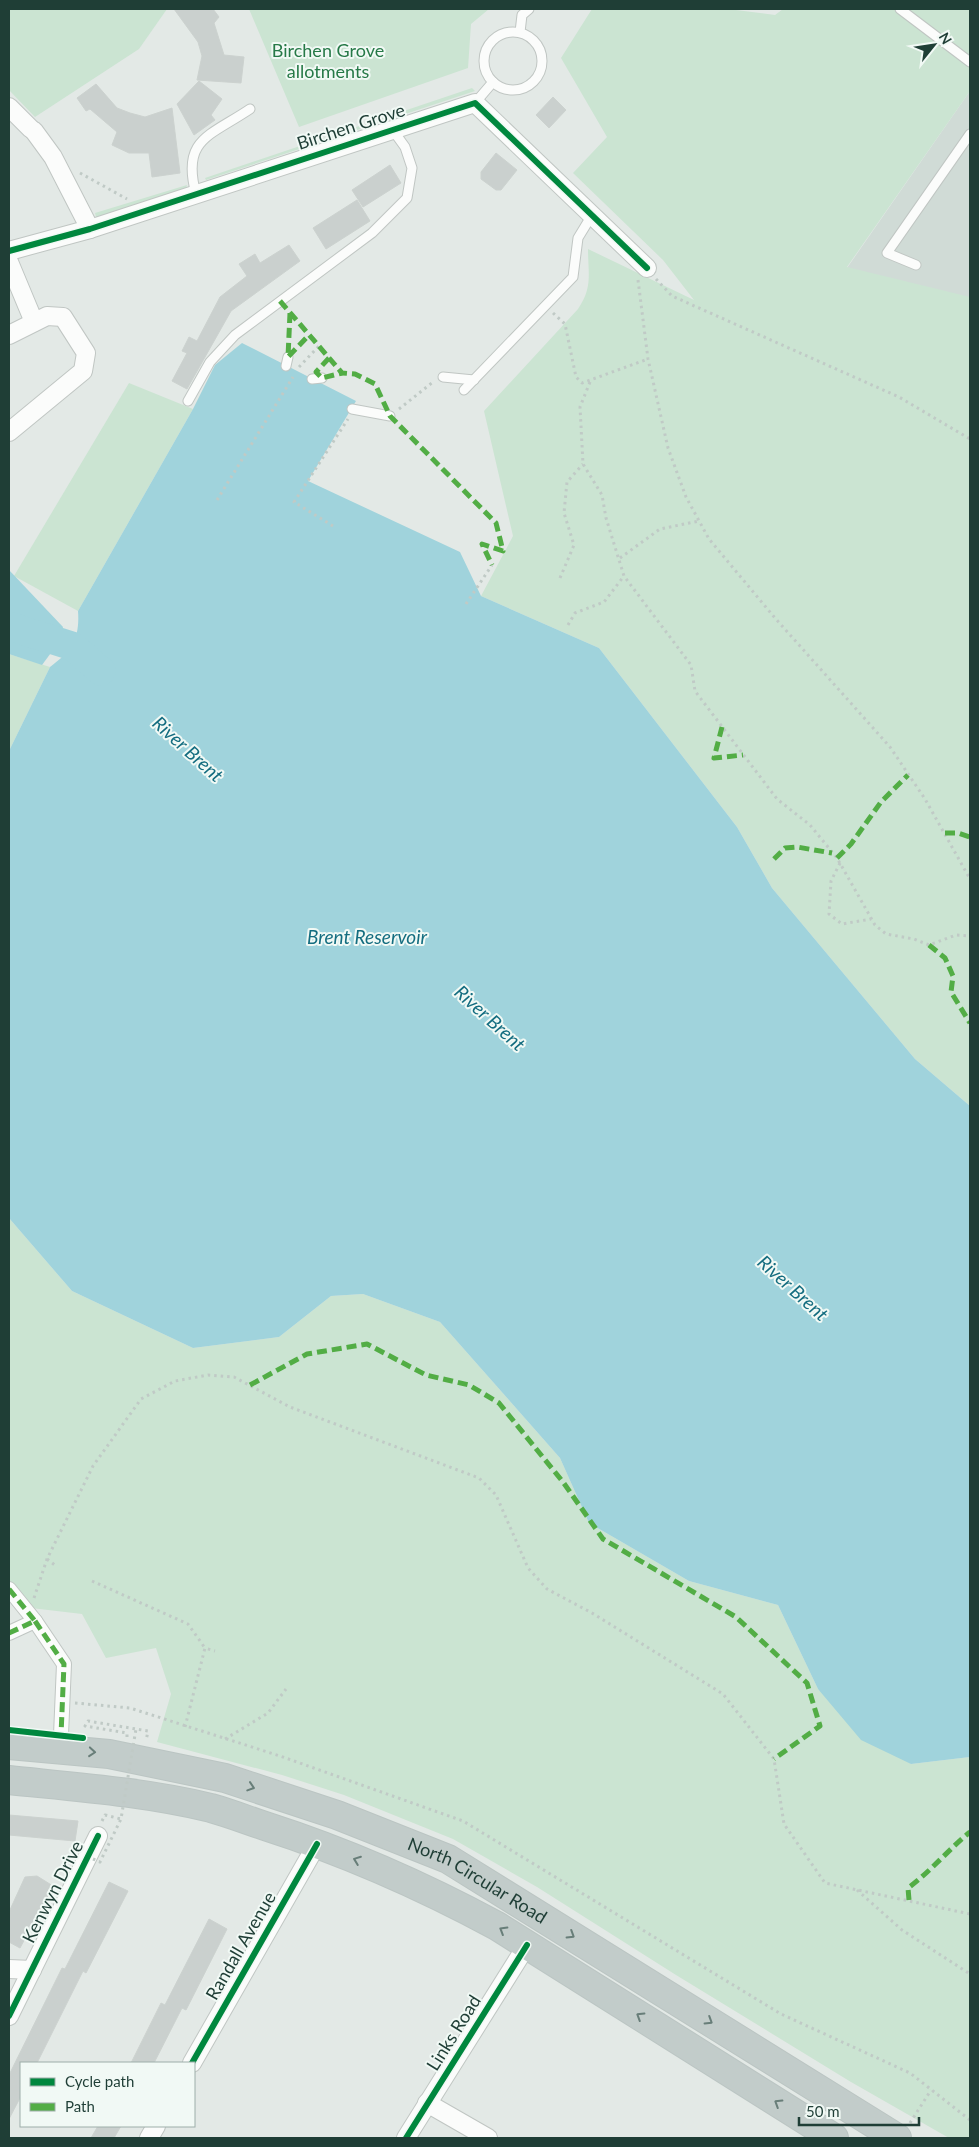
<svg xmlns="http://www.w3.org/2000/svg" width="979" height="2147" viewBox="0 0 979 2147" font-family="Lato,sans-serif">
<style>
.built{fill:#d0dbd6}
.green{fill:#cbe4d2}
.water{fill:#a0d3dc}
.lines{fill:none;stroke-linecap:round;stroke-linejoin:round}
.river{stroke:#a0d3dc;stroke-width:29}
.building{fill:#cad0ce;stroke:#ccd2cf}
.service-casing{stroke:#c0c6c3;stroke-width:11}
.pedestrian-casing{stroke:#c0c6c3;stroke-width:16}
.minor-casing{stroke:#c0c6c3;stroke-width:20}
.trunk-casing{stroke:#bbc5c3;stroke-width:30}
.path{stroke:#c0cac6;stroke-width:3;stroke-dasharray:2.5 4;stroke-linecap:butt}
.service{stroke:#fbfcfb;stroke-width:9}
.pedestrian{stroke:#fbfcfb;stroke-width:14}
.minor{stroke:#fbfcfb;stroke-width:18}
.trunk{stroke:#c2ccca;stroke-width:28}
.path-bridge{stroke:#c0cac6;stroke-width:3;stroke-dasharray:2.5 4;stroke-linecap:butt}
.quiet{stroke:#52ad45;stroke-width:5;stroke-dasharray:10 5;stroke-linecap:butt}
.cycleway-casing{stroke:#f1f9f5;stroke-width:9}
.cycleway{stroke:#00873e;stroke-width:6}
.oneway{stroke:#687e79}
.labels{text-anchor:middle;stroke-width:4;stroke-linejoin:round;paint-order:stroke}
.park-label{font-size:18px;fill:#267947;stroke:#f1f9f5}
.street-label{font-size:18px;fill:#1f3e36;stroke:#f1f9f5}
.water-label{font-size:19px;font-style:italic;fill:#146d80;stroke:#f1f9f5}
</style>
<rect width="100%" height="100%" fill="#e3e9e6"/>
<polygon class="built" points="970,91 970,355 829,294"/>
<g class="green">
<polygon points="9,9 167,9 139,49 35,117 9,90"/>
<polygon points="249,9 489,9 471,24 468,68 299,127"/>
<path d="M592 9H728L775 15 783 9H970V91L847 267 970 297V1106L915 1059 772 888 737 827 599 648 481 596 513 536 484 411 578 309C593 287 588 274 588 249L694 300 663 260 573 173 607 137 561 58Z"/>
<polygon points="472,88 475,91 206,180 205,178"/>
<polygon points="187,185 186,189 96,217 95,213"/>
<polygon points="129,383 193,409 78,611 14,576"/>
<polygon points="9,654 50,667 9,751"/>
<polygon points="9,1218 72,1291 193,1348 279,1337 331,1296 363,1294 440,1322 560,1458 589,1523 689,1581 778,1605 818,1689 911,1764 970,1757 970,2138 949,2138 851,2082 676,1975 537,1887 453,1839 344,1795 282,1775 157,1742 171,1694 156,1648 106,1658 82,1614 14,1606 9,1600"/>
</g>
<g class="water">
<path d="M242 343 356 401 308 481 460 552 481 596 599 648 737 827 772 888 915 1059 970 1106V1757L911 1764 861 1740 818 1689 778 1605 689 1581 589 1523 560 1458 440 1322 363 1294 331 1296 279 1337 193 1348 72 1291 9 1218V751L50 667C72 651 80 638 78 611L193 409 215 365Z"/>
<polygon points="9,570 63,627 59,642 42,665 9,654"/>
</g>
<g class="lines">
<polyline class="river" points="9,626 72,646 101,671"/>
</g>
<g class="building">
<polygon points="174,9 213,9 219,17 214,23 224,55 244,57 241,83 197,80 202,56 198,42"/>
<polygon points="199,81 222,99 211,115 215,120 194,135 177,104"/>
<polygon points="96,84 117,108 130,113 145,117 172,108 180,173 152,177 149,153 129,153 112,145 117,132 90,109 86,111 77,98"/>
<polygon points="553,97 566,110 549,128 536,115"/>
<polygon points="496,153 517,170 501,190 496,190 481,179 481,172"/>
<polygon points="390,165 401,183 363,207 352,190"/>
<polygon points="357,200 370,221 326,249 313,228"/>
<polygon points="289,245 300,261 231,311 187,389 172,381 187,353 182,351 189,337 197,341 220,297 247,276 239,264 255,254 260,263"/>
<polygon points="9,1815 78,1821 75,1841 9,1835"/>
<polygon points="37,1876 53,1886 20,1948 9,1942 9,1912 25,1877"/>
<polygon points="109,1882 128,1891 86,1973 83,1971 37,2063 21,2063 21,2096 9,2119 9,2075 62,1968 65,1969"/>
<polygon points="209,1919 227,1929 186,2010 182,2008 154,2063 131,2063 161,2003 165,2005"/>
<polygon points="98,2126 121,2126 114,2138 91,2138"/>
</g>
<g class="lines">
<g class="service-casing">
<g id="service">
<polyline points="900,9 970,62"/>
<circle cx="513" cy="61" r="29"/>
<polyline points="520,32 522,15 529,9"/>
<polyline points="475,103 493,82"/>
<path d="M196 194C181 139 210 136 250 109"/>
<polyline points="916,265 887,253 970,134"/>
<polyline points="286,366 288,357"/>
<polyline points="443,377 474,380"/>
<polyline points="312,379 322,378"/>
<polyline points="464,390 573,277 578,238 592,215"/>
<polyline points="188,401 210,362 235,335 372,233 407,198 412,168 405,147 392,129"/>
<polyline points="352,409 390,416"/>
</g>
</g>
<g class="pedestrian-casing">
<g id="pedestrian">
<polyline points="9,1589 35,1621 9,1633"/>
<polyline points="35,1621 64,1664 61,1735"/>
</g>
</g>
<g class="minor-casing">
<g id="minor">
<polyline points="9,107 31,129"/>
<polyline points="34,131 53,157 90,229"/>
<polyline points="9,251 90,229 475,103 647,268"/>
<polyline points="9,262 34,322"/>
<polyline points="9,335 47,316 63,317 86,353 83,371 9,432"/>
<polyline points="9,1969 32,1970"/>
<polyline points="9,2016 98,1836"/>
<polyline points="192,2063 317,1844"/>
<polyline points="427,2103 488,2138"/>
<polyline points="149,2138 156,2126"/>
<polyline points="406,2138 527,1945"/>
</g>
</g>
<g class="trunk-casing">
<g id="trunk">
<path id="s1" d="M9 1745 109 1754 225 1778 337 1815 448 1859 897 2138"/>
<path d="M9 1780C76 1787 145 1792 211 1808 229 1813 247 1820 265 1826 346 1852 423 1886 497 1926L834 2138"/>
</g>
</g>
<g class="path">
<polyline points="80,173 127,199"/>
<polyline points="656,279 672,296 899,397 970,439"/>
<polyline points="638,280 648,359 668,448 686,497 709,539 775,618 890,747 925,799 970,879"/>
<polyline points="553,313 565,324 576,377 582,383 648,359"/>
<polyline points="299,367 319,346"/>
<polyline points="590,382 580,407 583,464 602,495 606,518 624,576 691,665 695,691 777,799 810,825 837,858 875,925 886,934 914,939 929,945 956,935 970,936"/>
<polyline points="399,409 433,382"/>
<polyline points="217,500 293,377"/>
<polyline points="333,526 294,502 348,419"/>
<polyline points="620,558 660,529 699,521"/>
<polyline points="560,578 574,545 564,513 567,482 583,464"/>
<polyline points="466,604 492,565"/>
<polyline points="568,625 575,613 604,602 624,576"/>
<polyline points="840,863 831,881 829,914 842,924 871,919"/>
<polyline points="47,1559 56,1566"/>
<polyline points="92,1581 188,1624 205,1648"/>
<polyline points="34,1598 47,1559 93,1466 141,1399 175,1381 208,1375 234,1377 290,1407 479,1478 496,1495 528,1568 547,1589 592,1613 723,1694 774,1759 784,1824 825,1883 970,1914"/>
<polyline points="75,1703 130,1708 280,1756 463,1821 781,2014 910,2073 970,2120"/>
<polyline points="185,1727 205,1648 215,1651"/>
<polyline points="127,1737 127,1733 85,1726 88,1721 148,1731 146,1741"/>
<polyline points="225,1739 268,1713 286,1689"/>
<polyline points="102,1821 105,1815 121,1819"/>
<polyline points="857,1890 902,1930 970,1974"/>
<polyline points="910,2123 931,2090"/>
</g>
<use href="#service" class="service"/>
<use href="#pedestrian" class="pedestrian"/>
<use href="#minor" class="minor"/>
<use href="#trunk" class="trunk"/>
<polyline class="path-bridge" points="93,1859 100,1862 121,1819 136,1729"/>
<g class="quiet">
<polyline points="280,301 342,373 355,374 375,384 390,416 496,523 503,551 482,544 492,565"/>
<polyline points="290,313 288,357 309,335"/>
<polyline points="329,358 316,372 322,378 342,373"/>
<polyline points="722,727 714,758 743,755"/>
<polyline points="945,833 958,833 970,837"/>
<polyline points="837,858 851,844 881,802 908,775"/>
<polyline points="774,859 785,848 797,847 832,853"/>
<polyline points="929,945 945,958 953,976 951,992 970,1023"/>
<polyline points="250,1385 307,1354 367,1344 426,1375 469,1385 499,1403 563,1482 603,1539 736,1617 807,1683 820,1726 774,1759"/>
<polyline points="9,1589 35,1621 9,1633"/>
<polyline points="35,1621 64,1664 61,1735"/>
<path d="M909 1900 908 1888C931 1871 948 1850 970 1832"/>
</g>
<g class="cycleway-casing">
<g id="cycleway">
<polyline points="9,251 90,229 475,103 647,268"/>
<polyline points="9,1730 83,1738"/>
<polyline points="9,2016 98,1836"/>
<polyline points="192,2063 317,1844"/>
<polyline points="406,2138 527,1945"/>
</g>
</g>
<use href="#cycleway" class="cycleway"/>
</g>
<defs><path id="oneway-chevron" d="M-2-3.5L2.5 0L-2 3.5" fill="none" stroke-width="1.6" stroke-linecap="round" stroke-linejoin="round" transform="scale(1.25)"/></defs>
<g class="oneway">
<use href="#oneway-chevron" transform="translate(92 1752) rotate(5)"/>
<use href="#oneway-chevron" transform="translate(251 1787) rotate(18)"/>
<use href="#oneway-chevron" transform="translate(357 1860) rotate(-159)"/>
<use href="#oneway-chevron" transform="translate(503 1930) rotate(-149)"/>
<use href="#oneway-chevron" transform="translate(571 1935) rotate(32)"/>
<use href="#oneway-chevron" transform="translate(640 2016) rotate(-148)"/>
<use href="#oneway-chevron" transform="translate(709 2021) rotate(32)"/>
<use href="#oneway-chevron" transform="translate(778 2103) rotate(-148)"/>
</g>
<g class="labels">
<g class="park-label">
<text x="328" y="57">Birchen Grove<tspan x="328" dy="21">allotments</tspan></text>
</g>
<g class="street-label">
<text transform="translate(351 127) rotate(-18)" y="6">Birchen Grove</text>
<text dy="6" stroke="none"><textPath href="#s1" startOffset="492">North Circular Road</textPath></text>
<text transform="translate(53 1892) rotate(-63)" y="6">Kenwyn Drive</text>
<text transform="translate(241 1946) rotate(-60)" y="6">Randall Avenue</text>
<text transform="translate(454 2033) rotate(-58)" y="6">Links Road</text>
</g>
<g class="water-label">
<text transform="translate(188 749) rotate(42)" y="7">River Brent</text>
<text x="367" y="944">Brent Reservoir</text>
<text transform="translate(490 1018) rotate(42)" y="7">River Brent</text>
<text transform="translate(793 1288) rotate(42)" y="7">River Brent</text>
</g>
</g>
<rect width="979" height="2147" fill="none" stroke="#1f3e36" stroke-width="20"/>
<rect x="20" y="2062" width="175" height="65" fill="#f1f9f5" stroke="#9daea9"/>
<rect x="30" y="2078" width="25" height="8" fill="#00873e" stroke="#9daea9"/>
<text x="65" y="2087" font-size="15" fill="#1f3e36">Cycle path</text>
<rect x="30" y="2103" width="25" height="8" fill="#52ad45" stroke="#9daea9"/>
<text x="65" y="2112" font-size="15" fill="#1f3e36">Path</text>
<g transform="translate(934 45) rotate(60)" stroke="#f1f9f5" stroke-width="4" paint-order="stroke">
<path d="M0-4L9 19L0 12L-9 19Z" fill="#1f3e36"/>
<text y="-8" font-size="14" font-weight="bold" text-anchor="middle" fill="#1f3e36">N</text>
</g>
<path d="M799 2117v8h120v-8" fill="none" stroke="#1f3e36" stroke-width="2.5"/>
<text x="806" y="2117" font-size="15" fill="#1f3e36" stroke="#f1f9f5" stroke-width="4" paint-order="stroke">50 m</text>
</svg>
